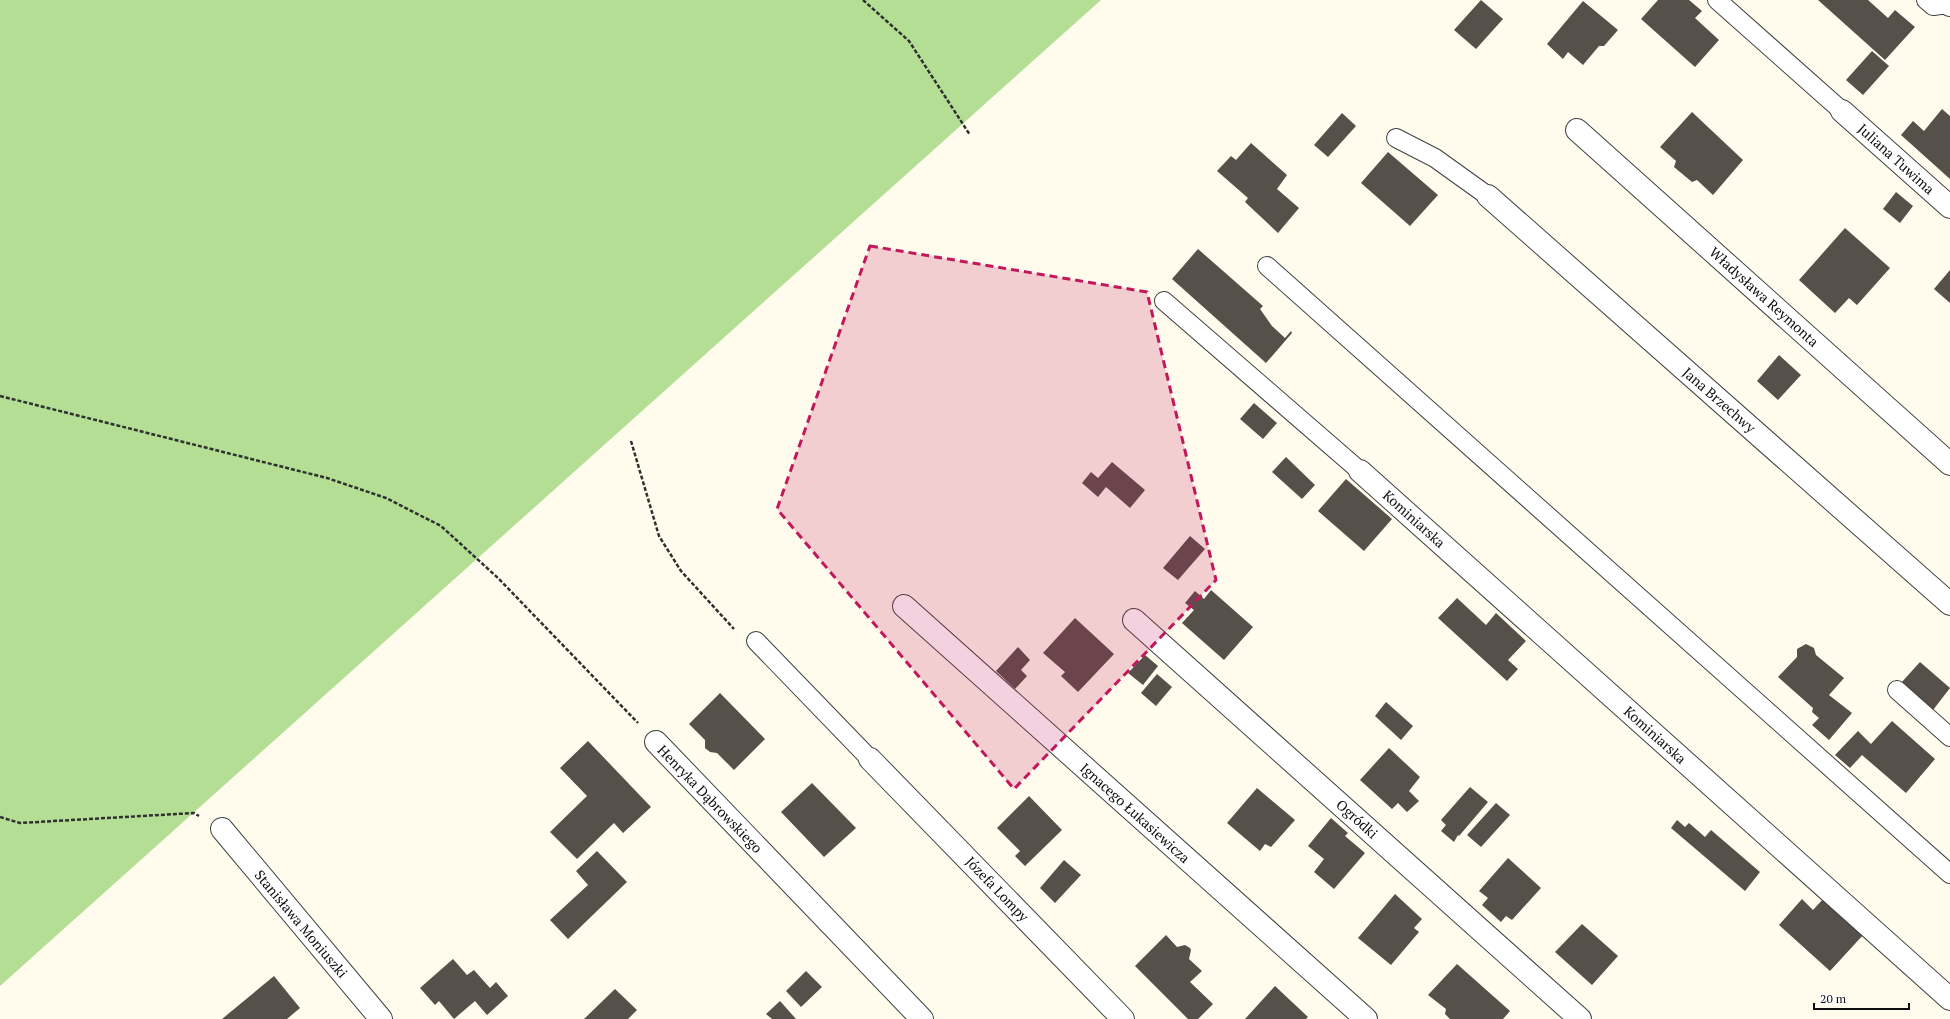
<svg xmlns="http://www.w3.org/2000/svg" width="1950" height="1019" viewBox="0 0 1950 1019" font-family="'PT Serif',serif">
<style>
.forest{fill:#b3de93}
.building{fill:#574f49}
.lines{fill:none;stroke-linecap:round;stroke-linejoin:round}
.lane-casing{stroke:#414141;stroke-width:20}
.street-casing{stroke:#414141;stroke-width:24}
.path{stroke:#303030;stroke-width:2.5;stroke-dasharray:4 2;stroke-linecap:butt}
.lane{stroke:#fff;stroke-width:18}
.street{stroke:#fff;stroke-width:22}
.marked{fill:#c2185b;fill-opacity:0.2;stroke:#c2185b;stroke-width:3;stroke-dasharray:8 5;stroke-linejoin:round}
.labels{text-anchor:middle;stroke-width:4;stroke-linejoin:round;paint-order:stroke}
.street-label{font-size:14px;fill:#0e0e0e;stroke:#fff}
</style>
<rect width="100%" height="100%" fill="#fffcee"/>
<polygon class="forest" points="0,0 1101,0 0,986"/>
<g class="building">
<polygon points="1481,0 1503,19 1476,49 1454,30"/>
<polygon points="1658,0 1689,0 1702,11 1695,18 1719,40 1695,67 1641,19"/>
<polygon points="1818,0 1868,0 1888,18 1895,10 1915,27 1885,60"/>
<polygon points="1583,1 1618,30 1604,46 1599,46 1583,65 1568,52 1563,59 1547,44"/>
<polygon points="1872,51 1889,66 1863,95 1846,80"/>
<polygon points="1942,109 1950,116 1950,179 1901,135 1913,121 1924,131"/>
<polygon points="1692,112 1743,160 1713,195 1697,180 1692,182 1674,167 1676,161 1660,147"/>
<polygon points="1342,113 1356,126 1328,157 1314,145"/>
<polygon points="1251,143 1287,175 1277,189 1299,208 1278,233 1245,202 1248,198 1217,171 1231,156 1236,160"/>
<polygon points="1388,152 1438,195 1410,226 1361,183"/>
<polygon points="1896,192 1913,206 1900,223 1883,209"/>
<polygon points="1845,228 1890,268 1857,305 1849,298 1835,313 1799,280"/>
<polygon points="1198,249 1263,306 1260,309 1272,326 1285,338 1291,331 1292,333 1266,363 1172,279"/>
<polygon points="1950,270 1950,303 1934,289"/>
<polygon points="1779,355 1801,375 1778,400 1757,381"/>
<polygon points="1254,403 1277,423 1263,439 1240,419"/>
<polygon points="1286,457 1315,485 1302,499 1272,472"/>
<polygon points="1112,462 1145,490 1130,508 1106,487 1098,497 1082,483 1091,472 1098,478"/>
<polygon points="1346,479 1392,519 1364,551 1318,511"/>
<polygon points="1190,536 1205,549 1178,580 1163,568"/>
<polygon points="1211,590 1253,627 1224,660 1182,623 1194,610 1185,603 1195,591 1204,599"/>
<polygon points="1457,598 1486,625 1496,613 1526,641 1508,660 1518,669 1507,681 1438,618"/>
<polygon points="1075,618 1114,654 1078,692 1061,676 1065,672 1043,653"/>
<polygon points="1806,644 1814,648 1816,655 1844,678 1829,695 1852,713 1829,740 1812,725 1819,718 1812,712 1813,708 1778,677 1797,657 1797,649"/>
<polygon points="1018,647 1030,660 1021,670 1027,676 1015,689 996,671"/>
<polygon points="1145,655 1158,666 1143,685 1128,673"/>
<polygon points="1920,662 1950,688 1933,710 1901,683"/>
<polygon points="1157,674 1172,687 1156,706 1141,693"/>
<polygon points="720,693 765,739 734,770 717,753 710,752 705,748 705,740 689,724"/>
<polygon points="1386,702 1413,726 1401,740 1375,716"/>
<polygon points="1892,721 1935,759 1906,793 1862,755 1850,768 1835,755 1858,731 1871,744"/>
<polygon points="588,741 651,807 623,833 614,823 577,859 550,832 587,796 560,768"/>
<polygon points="1389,748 1420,777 1409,791 1419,801 1407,812 1398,803 1392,809 1360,780"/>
<polygon points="812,783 856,828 824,857 781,812"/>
<polygon points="1470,787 1488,802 1459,836 1458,835 1454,842 1441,831 1446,825 1441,820"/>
<polygon points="1257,788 1295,820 1271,847 1265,844 1260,851 1227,823"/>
<polygon points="1029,796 1062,830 1025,866 1015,856 1020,851 997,828"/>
<polygon points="1496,803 1510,815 1481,847 1467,835"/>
<polygon points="1331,818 1348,833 1345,836 1365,853 1334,889 1314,872 1324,859 1308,846"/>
<polygon points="1677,820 1685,827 1689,823 1705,837 1711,830 1760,872 1745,891 1671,828"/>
<polygon points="597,851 627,882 568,939 550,920 588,885 576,871"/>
<polygon points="1508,858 1541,888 1512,920 1506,916 1501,922 1482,905 1488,898 1479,891"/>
<polygon points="1064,860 1081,875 1055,903 1040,888"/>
<polygon points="1395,894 1422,919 1414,928 1419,932 1391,965 1358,938"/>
<polygon points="1824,898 1864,934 1830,971 1779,925 1802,899 1813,910"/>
<polygon points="1582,924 1618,956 1592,985 1555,952"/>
<polygon points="1166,935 1177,947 1185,945 1190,948 1191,950 1189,959 1202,971 1190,982 1213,1004 1198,1019 1188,1019 1135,966"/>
<polygon points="453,959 467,975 474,970 490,988 496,982 508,996 487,1015 475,1001 454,1019 439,1001 435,1005 420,988"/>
<polygon points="1457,964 1510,1011 1503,1019 1450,1019 1445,1014 1446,1009 1428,995"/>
<polygon points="806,971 822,987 801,1007 786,991"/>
<polygon points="274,976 300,1008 287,1019 222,1019"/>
<polygon points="1275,986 1308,1017 1306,1019 1245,1019"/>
<polygon points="615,989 637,1010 628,1019 584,1019"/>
<polygon points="780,1001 796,1019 772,1019 766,1014"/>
</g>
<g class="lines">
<g class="lane-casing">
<g id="lane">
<polyline points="1717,0 1842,111"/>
<polyline points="1926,0 1933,6 1948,4"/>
<polyline points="1396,138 1435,158 1488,196"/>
<polyline points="1267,266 1950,874"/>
<polyline points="1164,301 1360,471"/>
<polyline points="756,641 870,759"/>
<polyline points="1897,690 1950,737"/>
</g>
</g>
<g class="street-casing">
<g id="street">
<polyline points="1948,4 1950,5"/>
<polyline points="1842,111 1950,207"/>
<polyline points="1577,130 1950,464"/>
<polyline points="1488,196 1950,604"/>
<polyline points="1360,471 1950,999"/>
<polyline points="904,606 1366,1019"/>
<polyline points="1134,620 1580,1019"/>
<polyline points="656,742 922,1019"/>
<polyline points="870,759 1123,1019"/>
<polyline points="222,829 381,1019"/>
</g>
</g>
<g class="path">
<polyline points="863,0 909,41 970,135"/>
<polyline points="0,396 327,478 386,498 441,526 498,578 638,723"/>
<polyline points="631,441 659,536 681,571 734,629"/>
<polyline points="0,817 20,823 194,813 199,816"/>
</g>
<use href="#lane" class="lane"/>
<use href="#street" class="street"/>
</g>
<path class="marked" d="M870 246 1147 292 1216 580 1014 789 777 509Z"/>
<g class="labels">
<g class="street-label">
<text transform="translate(1896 159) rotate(42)" y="5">Juliana Tuwima</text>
<text transform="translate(1764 297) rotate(42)" y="5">Władysława Reymonta</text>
<text transform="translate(1719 400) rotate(41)" y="5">Jana Brzechwy</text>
<text transform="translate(1414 519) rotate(42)" y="5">Kominiarska</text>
<text transform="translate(1655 735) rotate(42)" y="5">Kominiarska</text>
<text transform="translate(710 799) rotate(46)" y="5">Henryka Dąbrowskiego</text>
<text transform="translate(1135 813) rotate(42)" y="5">Ignacego Łukasiewicza</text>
<text transform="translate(1357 819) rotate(42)" y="5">Ogródki</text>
<text transform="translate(997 889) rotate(46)" y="5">Józefa Lompy</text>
<text transform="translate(301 924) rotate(50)" y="5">Stanisława Moniuszki</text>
</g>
</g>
<path d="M1814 1003v6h95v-6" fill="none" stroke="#0e0e0e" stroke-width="2"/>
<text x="1820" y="1003" font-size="12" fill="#0e0e0e" stroke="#ffffff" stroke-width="3" paint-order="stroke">20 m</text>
</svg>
